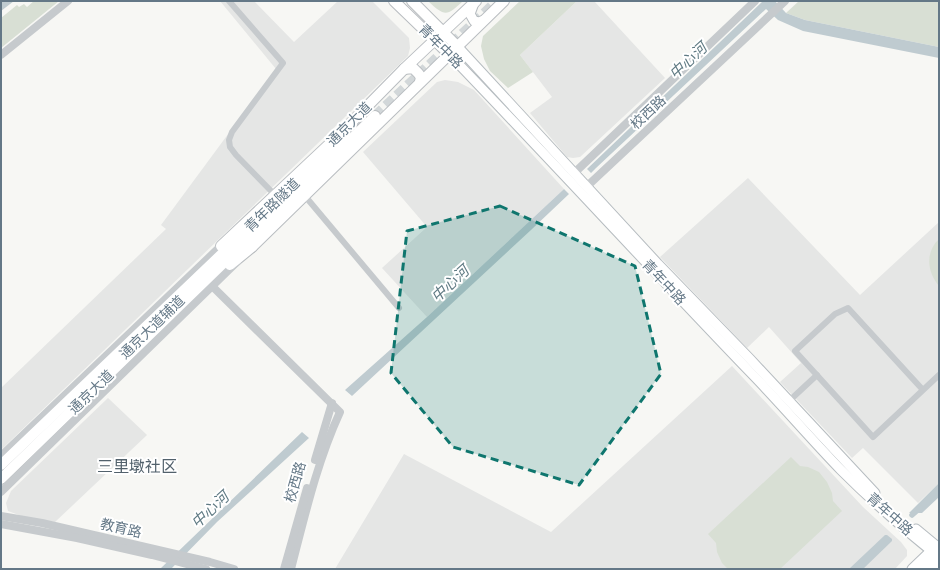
<svg xmlns="http://www.w3.org/2000/svg" width="940" height="570" viewBox="0 0 940 570" font-family="Quicksand,'Noto Sans SC',sans-serif">
<style>
.built{fill:#e5e6e5}
.green{fill:#d8dfd4}
.water{fill:#bfcbd0}
.lines{fill:none;stroke-linecap:round;stroke-linejoin:round}
.canal{stroke:#bfcbd0;stroke-width:5.5}
.trunk-tunnel{stroke:#d2d7d9;stroke-width:10;stroke-dasharray:10 5;stroke-linecap:butt}
.secondary-casing{stroke:#b6bcc0;stroke-width:11}
.primary-casing{stroke:#b9bdc1;stroke-width:12}
.trunk-casing{stroke:#b8bcbf;stroke-width:12}
.minor{stroke:#c6cacd;stroke-width:6}
.tertiary{stroke:#c6cacd;stroke-width:8}
.secondary{stroke:#fff;stroke-width:9}
.primary{stroke:#fff;stroke-width:10}
.trunk{stroke:#fff;stroke-width:10}
.marked{fill:#0f766e;fill-opacity:0.2;stroke:#0f766e;stroke-width:3;stroke-dasharray:8 5;stroke-linejoin:round}
.labels{text-anchor:middle;stroke-width:4;stroke-linejoin:round;paint-order:stroke}
.street-label{font-size:14px;fill:#647887;stroke:#fff}
.water-label{font-size:15px;font-style:italic;fill:#5f7a83;stroke:#fff}
.quarter-label{font-size:16px;fill:#52616c;stroke:#fff}
</style>
<rect width="100%" height="100%" fill="#f7f7f4"/>
<g class="built">
<polygon points="220,1 254,1 294,42 338,1 372,1 409,38 410,48 408,56 1,450 1,388 166,229 161,225 276,69"/>
<polygon points="577,1 594,1 665,78 580,157 573,158 567,157 530,113 552,97 520,55"/>
<polygon points="445,80 458,82 474,90 564,189 427,317 382,268 427,227 363,152 437,82"/>
<polygon points="748,178 860,295 939,222 939,483 918,503 863,448 852,458 780,382 801,363 769,327 747,348 660,257"/>
<polygon points="732,366 863,507 901,542 907,550 907,556 895,569 335,569 404,454 551,532"/>
<polygon points="108,398 147,435 55,522 27,518 8,511 6,503 11,491"/>
</g>
<g class="green">
<polygon points="34,1 59,1 1,48 1,18 17,5 19,7 24,4 27,7"/>
<path d="M428 1H463C447 16 445 17 428 1Z"/>
<polygon points="520,1 577,1 520,55 533,72 508,88 490,71 484,59 481,46 483,36"/>
<polygon points="799,1 939,1 939,47 805,20 786,13"/>
<path d="M939 239V286C927 272 925 252 939 239Z"/>
<polygon points="791,457 800,466 808,467 819,472 827,482 832,493 833,501 842,511 780,569 728,569 722,563 717,552 716,543 708,534"/>
</g>
<g class="water">
<polygon points="1,1 14,1 1,11"/>
<polygon points="763,1 775,1 786,13 805,20 939,47 939,58 803,31 778,20 766,9 596,168 591,173 587,169"/>
<polygon points="564,189 569,194 531,230 352,396 345,390 427,317"/>
<polygon points="302,432 309,438 217,522 171,569 160,569"/>
<polygon points="939,483 939,497 922,513 909,513"/>
<polygon points="885,535 887,535 892,539 892,541 863,569 849,569"/>
</g>
<g class="lines">
<polyline class="canal" points="912,515 920,508"/>
<polyline class="trunk-tunnel" points="375,116 497,1"/>
<g class="secondary-casing">
<g id="secondary">
<polyline points="474,3 470,14 474,21 479,22 484,20"/>
<polyline points="458,47 658,264 750,359 875,493"/>
<path d="M450 55C552 161 651 269 753 375 783 406 811 439 841 470 872 501 905 530 939 557"/>
<polyline points="916,529 939,548"/>
<polyline points="912,569 936,546"/>
<polyline points="921,569 939,553"/>
<polyline points="933,569 939,563"/>
</g>
</g>
<g class="primary-casing">
<g id="primary">
<polyline points="394,1 450,55"/>
<polyline points="412,1 458,47"/>
<polyline points="404,69 413,68 418,73 421,77 420,82"/>
<polyline points="221,246 338,136 404,69 476,1"/>
<polyline points="252,247 504,1"/>
</g>
</g>
<g class="trunk-casing">
<g id="trunk">
<polyline points="230,265 252,247"/>
<polyline points="1,465 342,139"/>
<polyline points="1,479 375,116"/>
</g>
</g>
<g class="minor">
<polyline points="229,1 283,63 232,132 229,140 230,147 236,155 275,195"/>
<polyline points="305,196 399,308"/>
<polyline points="923,390 848,308 835,314 795,351 873,437 939,375"/>
<polyline points="789,401 817,375"/>
</g>
<g class="tertiary">
<polyline points="1,55 68,1"/>
<polyline points="570,177 755,1"/>
<polyline points="583,190 785,1"/>
<path d="M213 287 340 412C317 462 305 515 291 569"/>
<polyline points="1,456 221,246"/>
<polyline points="315,460 332,403"/>
<polyline points="1,492 237,262"/>
<polyline points="1,516 42,523 210,562 234,569"/>
<polyline points="1,524 77,538 152,555 206,569"/>
<polyline points="284,569 307,488"/>
</g>
<use href="#secondary" class="secondary"/>
<use href="#primary" class="primary"/>
<use href="#trunk" class="trunk"/>
</g>
<path class="marked" d="M500 206 635 266 661 374 579 485 453 447 391 373 407 231Z"/>
<g class="labels">
<g class="street-label">
<text transform="translate(441 46) rotate(45)" y="5">青年中路</text>
<text transform="translate(648 112) rotate(-43)" y="5">校西路</text>
<text transform="translate(349 124) rotate(-45)" y="5">通京大道</text>
<text transform="translate(272 205) rotate(-44)" y="5">青年路隧道</text>
<text transform="translate(664 282) rotate(47)" y="5">青年中路</text>
<text transform="translate(152 327) rotate(-44)" y="5">通京大道辅道</text>
<text transform="translate(91 392) rotate(-44)" y="5">通京大道</text>
<text transform="translate(295 482) rotate(-74)" y="5">校西路</text>
<text transform="translate(890 514) rotate(42)" y="5">青年中路</text>
<text transform="translate(121 528) rotate(13)" y="5">教育路</text>
</g>
<g class="water-label">
<text transform="translate(688 61) rotate(-43)" y="5">中心河</text>
<text transform="translate(450 284) rotate(-43)" y="5">中心河</text>
<text transform="translate(210 510) rotate(-43)" y="5">中心河</text>
</g>
<g class="quarter-label">
<text x="137" y="472">三里墩社区</text>
</g>
</g>
<rect width="940" height="570" fill="none" stroke="#647887" stroke-width="4"/>
</svg>
